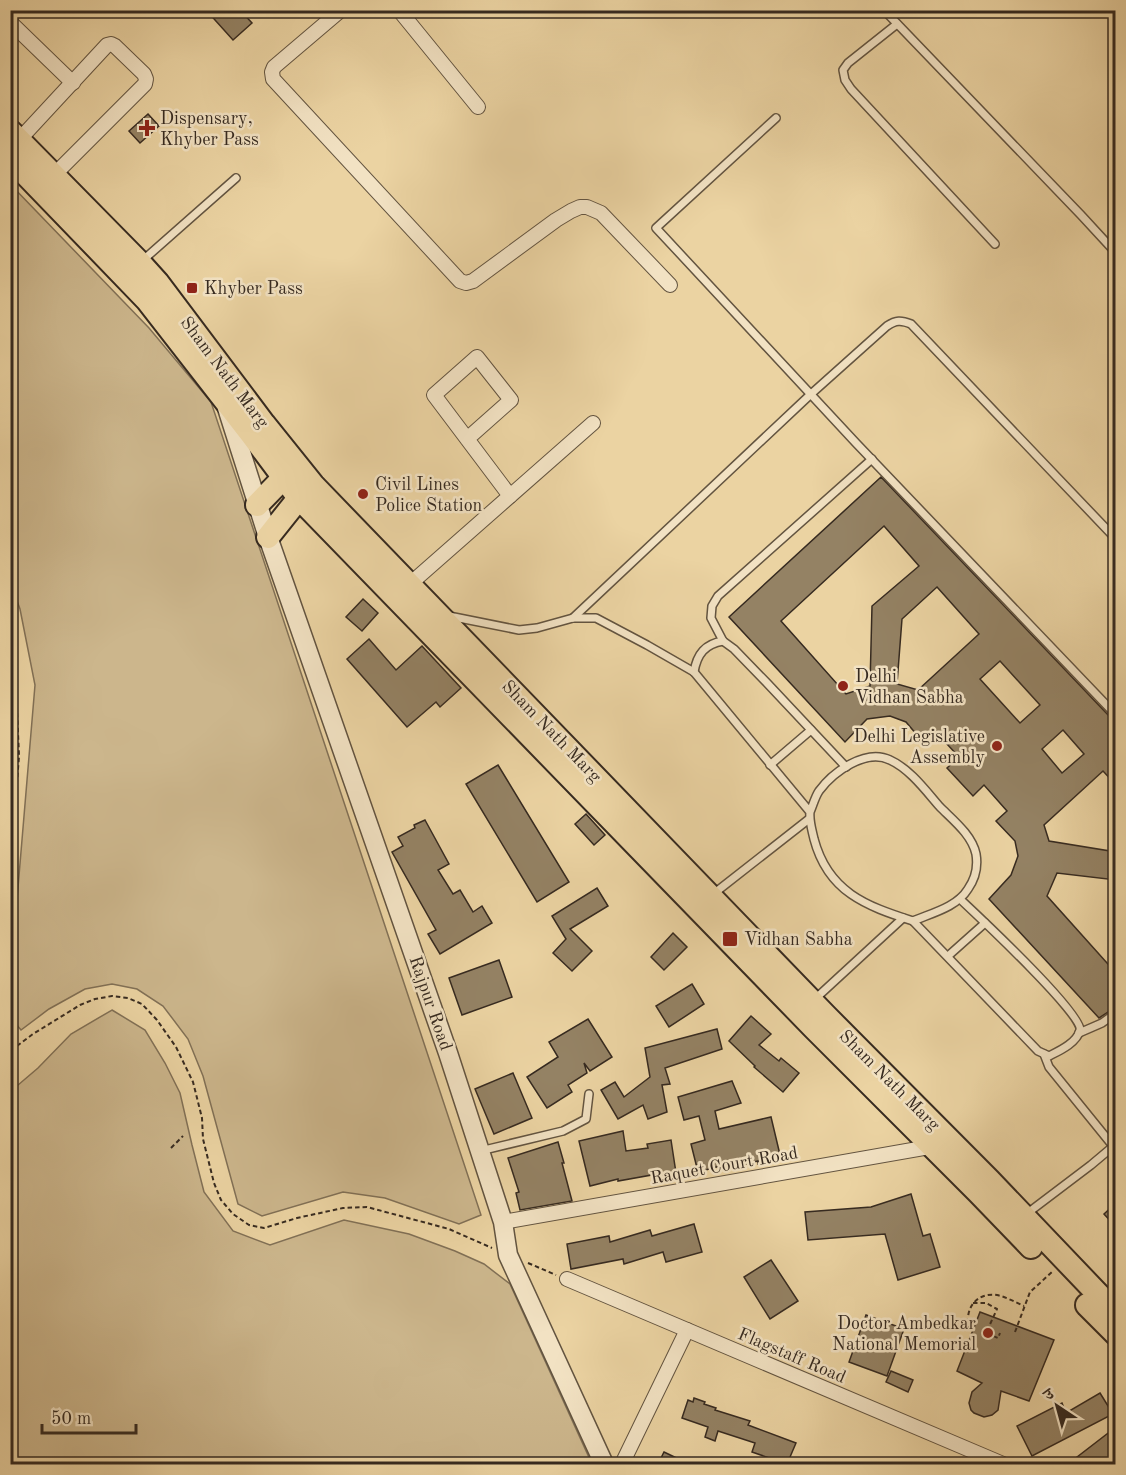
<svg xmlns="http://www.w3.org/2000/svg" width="1126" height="1475" viewBox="0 0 1126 1475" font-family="'Old Standard TT','Noto Serif Devanagari',serif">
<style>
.green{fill:#ccb68c;stroke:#817056;stroke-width:1.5}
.building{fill:#948264;stroke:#362a20;stroke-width:1.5;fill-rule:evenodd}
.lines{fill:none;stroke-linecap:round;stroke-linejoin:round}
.service-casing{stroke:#635440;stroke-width:10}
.minor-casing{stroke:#635440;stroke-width:16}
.tertiary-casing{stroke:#635440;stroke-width:21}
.primary-casing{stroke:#362a20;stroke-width:26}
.path{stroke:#362a20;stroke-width:2;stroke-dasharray:4.5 3;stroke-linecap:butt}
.service{stroke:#f2e2c3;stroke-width:7}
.minor{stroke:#f2e2c3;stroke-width:14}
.tertiary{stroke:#f2e2c3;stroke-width:18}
.primary{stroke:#ebd3a2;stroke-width:22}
.poi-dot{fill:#8f2418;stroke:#f2e2c3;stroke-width:2}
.labels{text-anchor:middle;stroke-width:5;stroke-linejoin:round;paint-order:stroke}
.poi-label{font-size:18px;fill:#362a20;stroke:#f2e2c3;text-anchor:start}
.street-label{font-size:18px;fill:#362a20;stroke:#f2e2c3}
</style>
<rect width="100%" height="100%" fill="#ebd3a2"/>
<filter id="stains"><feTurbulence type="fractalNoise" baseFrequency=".00333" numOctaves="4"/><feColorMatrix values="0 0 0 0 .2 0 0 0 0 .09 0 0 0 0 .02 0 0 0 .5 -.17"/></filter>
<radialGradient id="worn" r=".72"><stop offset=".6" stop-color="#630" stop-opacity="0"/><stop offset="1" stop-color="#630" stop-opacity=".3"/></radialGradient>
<g class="green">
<polygon points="11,185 149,328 211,402 481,1215 459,1224 385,1198 343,1192 262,1216 238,1204 203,1076 188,1039 163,1006 137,989 112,984 85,989 49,1009 21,1030 11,1018 11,971 35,685 20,609 10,582"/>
<polygon points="112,1010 145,1030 165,1063 180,1093 192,1145 204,1192 233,1231 270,1245 344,1220 409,1234 455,1251 484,1264 510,1284 592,1464 11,1464 11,1091 38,1068 71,1034"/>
</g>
<g class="building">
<polygon points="206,10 240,10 252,23 233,40"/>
<polygon points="148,114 159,126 140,143 129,131"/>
<path d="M881 477 1112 719 1116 720V785L1103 771 1044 825 1049 841 1116 852V880L1057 873 1047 896 1116 973V1007L1099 1018 989 899 1011 875 1018 856 1015 841 996 821 1007 811 984 785 973 796 947 768 959 757 934 730 922 741 906 722 890 716 867 719 845 742 729 617ZM884 526 919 566 872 606 870 686 846 694 781 621ZM937 587 979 634 918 690 897 684 902 619ZM1000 661 1040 705 1020 723 980 679ZM1063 730 1084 754 1062 773 1042 749Z"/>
<polygon points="363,599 378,613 362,631 346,617"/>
<polygon points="369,639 396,670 422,646 461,688 440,707 436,702 407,727 347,659"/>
<polygon points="498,765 569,882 537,902 466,784"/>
<polygon points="586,814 605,835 594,845 575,824"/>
<polygon points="425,820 449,864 438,870 453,894 460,890 473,912 482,906 492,923 440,954 428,934 436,930 392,852 403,846 398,837 415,828 414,825"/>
<polygon points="597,888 608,906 570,929 592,951 572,971 553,953 566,939 552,916"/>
<polygon points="673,933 687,947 664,970 651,957"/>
<polygon points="499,960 512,997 462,1015 449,978"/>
<polygon points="692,984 704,1004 669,1027 656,1006"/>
<polygon points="751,1016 771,1034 759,1045 779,1061 781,1058 799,1073 783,1092 754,1067 755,1066 729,1041"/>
<polygon points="588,1019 612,1057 590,1071 584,1063 587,1073 568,1085 572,1092 547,1108 527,1077 558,1057 549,1042"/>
<polygon points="717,1029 722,1049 665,1068 670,1084 662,1085 667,1112 648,1119 643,1105 618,1119 601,1090 615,1082 624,1097 650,1077 645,1048"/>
<polygon points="513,1073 532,1118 494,1134 475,1089"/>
<polygon points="732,1081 741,1103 715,1111 719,1129 771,1117 781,1159 758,1164 758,1161 736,1166 735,1162 698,1172 691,1144 705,1140 699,1116 684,1120 678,1097"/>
<polygon points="623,1131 626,1151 648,1148 647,1144 671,1140 676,1173 652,1177 652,1175 618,1181 618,1179 590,1186 579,1141"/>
<polygon points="558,1142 564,1163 562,1163 572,1201 520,1210 516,1193 519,1192 508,1158"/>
<polygon points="911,1194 923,1236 930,1234 940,1267 898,1280 885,1234 808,1240 805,1212 871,1207"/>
<polygon points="1116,1203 1116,1227 1104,1214"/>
<polygon points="694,1224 702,1252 666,1262 663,1252 624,1264 623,1259 571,1269 567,1244 609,1236 610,1242 650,1230 652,1236"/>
<polygon points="771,1260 798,1301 770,1319 744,1277"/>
<polygon points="980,1312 1054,1340 1029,1401 1001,1391 998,1410 992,1415 984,1417 974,1413 971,1410 969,1403 972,1392 982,1383 957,1371"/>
<polygon points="866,1315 904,1329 887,1376 849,1362"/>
<polygon points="891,1371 913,1380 908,1392 886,1382"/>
<polygon points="1100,1393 1113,1414 1032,1456 1017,1426 1062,1403 1066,1413"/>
<polygon points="694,1398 705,1402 704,1404 716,1408 715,1410 750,1421 748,1425 796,1443 787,1464 752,1452 755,1443 718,1431 715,1441 705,1437 708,1427 682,1418 688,1400 693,1402"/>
<polygon points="1116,1427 1116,1457 1105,1464 1068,1464"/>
<polygon points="664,1452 689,1464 658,1464"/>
</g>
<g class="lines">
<g class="service-casing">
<g id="service">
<polyline points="884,10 1081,215 1116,253"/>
<polyline points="897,24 848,63 843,70 845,80 851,89 995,244"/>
<polyline points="776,118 656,228 856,443 1116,715"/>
<polyline points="142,261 236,178"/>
<path d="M449 616 519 630 537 628 573 618H596L647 645 694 672 810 812C809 821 812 830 814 839 828 892 866 906 913 921 932 913 957 907 968 889 975 879 978 866 976 854 972 835 953 820 940 807 926 791 910 769 890 760 866 748 833 772 819 791 815 797 813 805 810 812"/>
<path d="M573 618 811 394 887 326C896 320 901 320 911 324L1116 539"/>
<path d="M694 672C697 654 705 644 723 641"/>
<polyline points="770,765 811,730"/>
<polyline points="846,767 767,683 734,649 723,641 711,618 712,606 718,596 872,459"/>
<polyline points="712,895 809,819"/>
<path d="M913 921 1038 1051 1049 1056C1059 1051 1077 1043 1080 1030 1084 1015 977 915 960 899"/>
<polyline points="948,956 985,923"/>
<polyline points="815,999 903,918"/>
<polyline points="1079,1033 1102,1023 1116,1013"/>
<polyline points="1044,1054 1049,1067 1113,1146"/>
<polyline points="480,1151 563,1131 586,1119 589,1094"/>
<polyline points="1025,1215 1091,1165 1116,1144"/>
</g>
</g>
<g class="minor-casing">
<g id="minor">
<polyline points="341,10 274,67 272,72 273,79 460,281 466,283 473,281 556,220 571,211 580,207 587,207 601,213 670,285"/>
<polyline points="399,10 478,107"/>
<polyline points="10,22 73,83"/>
<polyline points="19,140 107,45 111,44 115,46 144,74 146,79 145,84 54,175"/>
<polyline points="467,439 511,400 477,357 434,395 510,496"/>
<polyline points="410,584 593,423"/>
<polyline points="503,1222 935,1146"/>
<polyline points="567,1279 1003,1464"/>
<polyline points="622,1464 687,1330"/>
</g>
</g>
<g class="tertiary-casing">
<polyline id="tertiary" points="227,408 268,537 448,1053 503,1222 508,1255 604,1464"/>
</g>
<g class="primary-casing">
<g id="primary">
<polyline points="10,131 140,263 158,283 264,424 313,485 825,1015 989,1180 1116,1313"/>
<polyline points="10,158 147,300 252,435 299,498 814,1028 978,1192 1031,1247"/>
<polyline points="257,505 294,467"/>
<polyline points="268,537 299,498 310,488"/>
<polyline points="1087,1305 1116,1334"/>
</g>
</g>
<g class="path">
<polyline points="10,646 15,666 19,756 10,873"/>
<path d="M10 1031C17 1041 19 1051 10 1061"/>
<polyline points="17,1046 33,1034 80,1005 95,999 112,996 128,998 142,1004 157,1020 176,1047 193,1082 202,1118 203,1139 214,1183 221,1200 233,1214 249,1225 264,1228 297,1218 343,1208 367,1207 449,1229 492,1248"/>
<polyline points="171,1148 183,1136"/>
<polyline points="528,1263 556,1275"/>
<polyline points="973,1303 986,1303 997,1309 986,1333 998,1338 1000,1333"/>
<path d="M970 1330C963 1311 975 1292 997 1295 1006 1297 1015 1302 1024 1306"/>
<polyline points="1015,1332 1030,1292 1052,1272"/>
</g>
<use href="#service" class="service"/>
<use href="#minor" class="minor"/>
<use href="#tertiary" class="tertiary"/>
<use href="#primary" class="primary"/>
</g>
<g class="poi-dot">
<path d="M144 119h6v6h6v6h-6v6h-6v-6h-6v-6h6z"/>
<rect x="186" y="282" width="12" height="12" rx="3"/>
<circle cx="363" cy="494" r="6"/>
<circle cx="843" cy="686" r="6"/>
<circle cx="997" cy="746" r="6"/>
<rect x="722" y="931" width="16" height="16" rx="3"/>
<circle cx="988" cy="1333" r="6"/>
</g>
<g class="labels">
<g class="poi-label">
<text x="160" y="124">Dispensary,<tspan x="160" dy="21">Khyber Pass</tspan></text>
<text x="204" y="294">Khyber Pass</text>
<text x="375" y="490">Civil Lines<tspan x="375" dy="21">Police Station</tspan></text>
<text x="855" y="682">Delhi<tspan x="855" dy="21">Vidhan Sabha</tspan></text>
<text x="985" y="742" text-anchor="end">Delhi Legislative<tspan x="985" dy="21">Assembly</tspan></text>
<text x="744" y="945">Vidhan Sabha</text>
<text x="976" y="1329" text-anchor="end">Doctor Ambedkar<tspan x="976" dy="21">National Memorial</tspan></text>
</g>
<g class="street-label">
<text transform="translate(225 372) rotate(53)" y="6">Sham Nath Marg</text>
<text transform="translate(552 731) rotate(46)" y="6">Sham Nath Marg</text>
<text transform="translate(431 1003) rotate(71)" y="6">Rajpur Road</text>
<text transform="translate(890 1080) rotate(45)" y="6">Sham Nath Marg</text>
<text transform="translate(724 1165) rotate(-10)" y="6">Raquet Court Road</text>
<text transform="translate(792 1355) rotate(23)" y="6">Flagstaff Road</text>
</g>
</g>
<rect width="1126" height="1475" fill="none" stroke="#ebd3a2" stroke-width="36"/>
<rect x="12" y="12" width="1102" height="1451" fill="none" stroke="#362a20" stroke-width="3"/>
<rect x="18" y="18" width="1090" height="1439" fill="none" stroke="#362a20" stroke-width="1.5"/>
<g transform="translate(1057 1406) rotate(324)" stroke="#f2e2c3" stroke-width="4.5" paint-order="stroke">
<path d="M0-4.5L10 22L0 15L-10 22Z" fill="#362a20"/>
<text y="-9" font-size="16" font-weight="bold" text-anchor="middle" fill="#362a20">उ</text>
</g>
<path d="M42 1424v9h94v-9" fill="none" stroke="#362a20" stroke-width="3"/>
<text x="51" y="1424" font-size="18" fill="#362a20" stroke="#f2e2c3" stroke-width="4.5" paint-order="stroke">50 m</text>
<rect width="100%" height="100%" filter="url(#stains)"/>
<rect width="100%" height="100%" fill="url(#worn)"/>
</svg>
